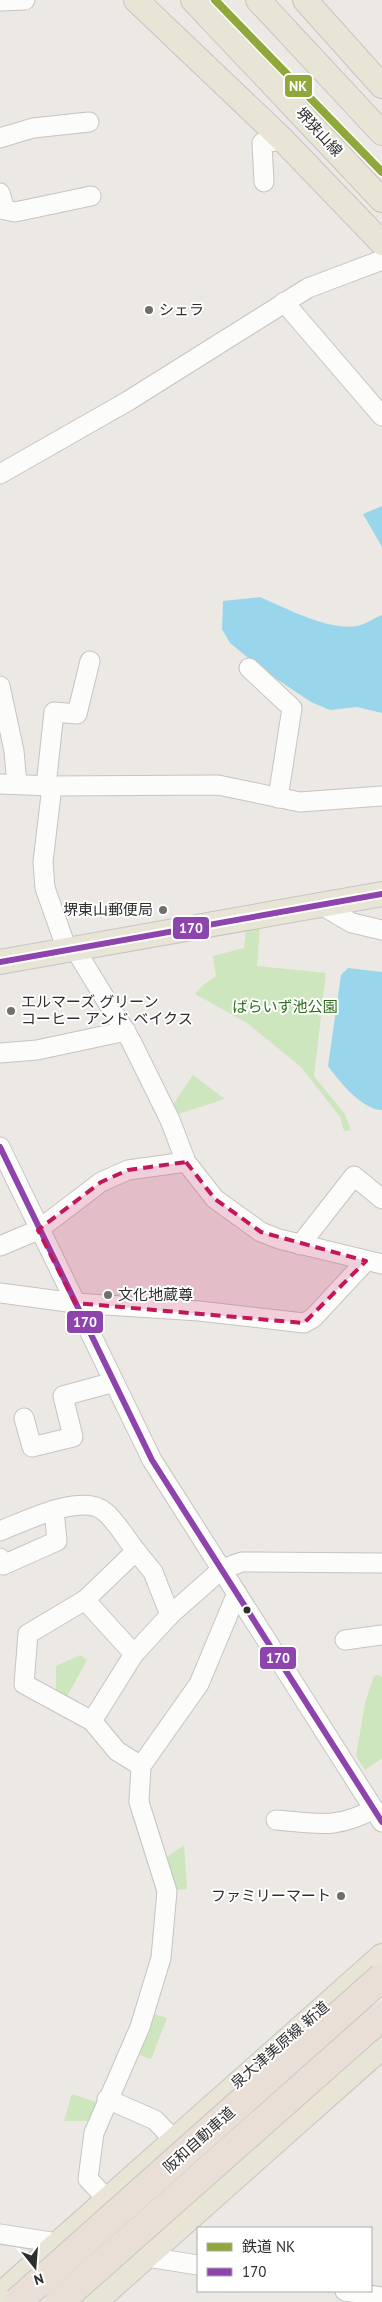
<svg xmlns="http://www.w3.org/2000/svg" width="382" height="2302" viewBox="0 0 382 2302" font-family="'PT Sans','Noto Sans JP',sans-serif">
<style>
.green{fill:#cee6be}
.water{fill:#99d6ec}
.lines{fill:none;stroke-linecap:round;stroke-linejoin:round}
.minor-casing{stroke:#c5c4c5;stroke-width:21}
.major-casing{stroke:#c6c5c4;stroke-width:26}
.minor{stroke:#fcfcfb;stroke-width:19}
.major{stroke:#e8e4d6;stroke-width:24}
.highway-bridge-casing{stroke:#c6c5c4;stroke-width:30;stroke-linecap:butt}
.highway-bridge{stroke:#eadfd6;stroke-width:28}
.bus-1-casing{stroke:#fff;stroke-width:10}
.bus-1{stroke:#8e44ad;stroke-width:6}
.rail-1-casing{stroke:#fff;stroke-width:11}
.rail-1{stroke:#90a73a;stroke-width:8}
.marked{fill:#c2185b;fill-opacity:0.2;stroke:#c2185b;stroke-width:4;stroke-dasharray:10 6;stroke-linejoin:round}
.poi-dot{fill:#706f6e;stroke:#fff;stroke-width:2}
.bus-dot{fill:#2e2e2e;stroke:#fff;stroke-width:2}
.labels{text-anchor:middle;stroke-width:4;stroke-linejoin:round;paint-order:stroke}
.street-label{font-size:15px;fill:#2e2e2e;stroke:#fff}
.poi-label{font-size:15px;fill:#2e2e2e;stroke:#fff;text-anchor:start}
.park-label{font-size:15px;fill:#2c6e1b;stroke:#fff}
.line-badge{stroke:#fff;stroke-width:2}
.badge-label{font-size:14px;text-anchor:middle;font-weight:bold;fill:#fff}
</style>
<rect width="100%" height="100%" fill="#ece8e4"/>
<g class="green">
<polygon points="260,925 257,966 326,973 314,1076 345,1114 351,1130 344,1131 340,1117 301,1067 247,1023 195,994 202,986 216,976 213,956 244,948 246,928"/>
<polygon points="193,1075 225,1099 178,1114 172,1106"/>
<polygon points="80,1655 87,1660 65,1700 56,1695 56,1666"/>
<polygon points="378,1675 382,1677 382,1758 365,1770 356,1756 365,1704 374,1676"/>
<polygon points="184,1845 187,1889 176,1890 167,1857"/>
<polygon points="152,2013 167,2018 151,2059 137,2054"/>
<polygon points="72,2094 99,2103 91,2121 64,2121"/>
</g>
<g class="water">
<polygon points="382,506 382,547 363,514"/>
<path d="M260 597C286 608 328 631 357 626 365 625 374 618 382 615V713L357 707 330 710 311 702 263 670 230 643 222 629 223 601Z"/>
<path d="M348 968 382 972V1110C362 1110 339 1081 328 1066L341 975Z"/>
</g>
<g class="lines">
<g class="minor-casing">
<g id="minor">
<polyline points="0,1 25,0"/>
<polyline points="0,138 33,128 89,122"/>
<polyline points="264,182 262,143 283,140"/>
<polyline points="0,193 5,210 15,212 91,196"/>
<polyline points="284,302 382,416"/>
<polyline points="0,474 128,401 308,288 382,260"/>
<polyline points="249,668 292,708 278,798"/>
<polyline points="0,686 14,751 17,784"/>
<polyline points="0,784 52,786 218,785 300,802 382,796"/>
<polyline points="46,786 54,712 77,714 90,661"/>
<polyline points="52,786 43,862 45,888 67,950"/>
<polyline points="321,905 352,923 382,930"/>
<polyline points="75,949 131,1041 170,1120 186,1162 215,1199 261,1232 279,1239 382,1264"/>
<polyline points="0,1053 37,1050 126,1031"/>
<polyline points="0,1147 152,1460 382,1822"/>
<polyline points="300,1245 354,1176 382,1199"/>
<polyline points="0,1246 38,1230 101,1182 128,1170 186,1162"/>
<polyline points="0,1293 75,1303 199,1311 304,1323 313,1318 366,1261"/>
<polyline points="24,1418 32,1447 73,1437 63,1396 114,1382"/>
<path d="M0 1531C25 1521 83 1492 105 1512 117 1522 126 1539 136 1551"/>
<polyline points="0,1558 3,1565 57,1541 54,1510"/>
<polyline points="85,1600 136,1551 153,1572 170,1615"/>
<polyline points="345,1640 382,1635"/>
<polyline points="134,1654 85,1600 28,1634 24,1684 92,1721 134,1654 170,1615 222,1569 242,1562 382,1563"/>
<polyline points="92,1721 117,1751 141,1766"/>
<path d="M276 1820C317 1823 335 1830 374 1809"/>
<polyline points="107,2099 155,2120 173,2139"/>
<polyline points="107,2199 88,2179 94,2133 140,2027 161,1958 167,1891 139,1802 141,1766 199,1684 237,1593"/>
<polyline points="0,2234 198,2265"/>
<polyline points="345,2291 382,2297"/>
</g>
</g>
<g class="major-casing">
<g id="major">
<polyline points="136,0 283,140 382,243"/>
<polyline points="193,0 382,200"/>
<polyline points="258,0 382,133"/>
<polyline points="305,0 382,86"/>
<polyline points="0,962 382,894"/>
<polyline points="0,2295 382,1956"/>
<polyline points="95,2302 382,2047"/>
</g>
</g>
<use href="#minor" class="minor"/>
<use href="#major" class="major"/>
<g class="highway-bridge-casing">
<g id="highway-bridge">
<polyline points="17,2302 382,1977"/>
<polyline points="59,2302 382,2016"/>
</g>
</g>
<use href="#highway-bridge" class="highway-bridge"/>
<g class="bus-1-casing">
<g id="bus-1">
<polyline points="0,962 382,894"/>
<polyline points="0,1147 152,1460 382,1822"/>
</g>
</g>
<use href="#bus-1" class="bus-1"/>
<g class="rail-1-casing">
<polyline id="rail-1" points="215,0 382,172"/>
</g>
<use href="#rail-1" class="rail-1"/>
</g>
<path class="marked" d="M186 1162 215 1199 261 1232 366 1261 304 1323 75 1303 38 1230 101 1182 128 1170Z"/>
<g class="poi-dot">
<circle cx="149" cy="310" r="5"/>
<circle cx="163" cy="910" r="5"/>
<circle cx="11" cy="1011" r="5"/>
<circle cx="108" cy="1295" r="5"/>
<circle cx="341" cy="1896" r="5"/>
</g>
<circle class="bus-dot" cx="247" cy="1610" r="4.5"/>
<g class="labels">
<g class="street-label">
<text transform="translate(319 132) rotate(47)" y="5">堺狭山線</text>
<text transform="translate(280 2045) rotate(-41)" y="5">泉大津美原線 新道</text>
<text transform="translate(199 2140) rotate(-42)" y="5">阪和自動車道</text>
</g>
<g class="poi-label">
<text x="159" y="315">シェラ</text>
<text x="153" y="915" text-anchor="end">堺東山郵便局</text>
<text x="21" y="1007">エルマーズ グリーン<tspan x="21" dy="17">コーヒー アンド ベイクス</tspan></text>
<text x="118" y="1300">文化地蔵尊</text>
<text x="331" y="1901" text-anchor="end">ファミリーマート</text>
</g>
<g class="park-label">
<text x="285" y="1012">ばらいず池公園</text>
</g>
</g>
<g class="line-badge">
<rect x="284" y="74" width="29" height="24" rx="5" fill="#90a73a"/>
<rect x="172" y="916" width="38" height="24" rx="5" fill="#8e44ad"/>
<rect x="66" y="1310" width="38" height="24" rx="5" fill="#8e44ad"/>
<rect x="259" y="1646" width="38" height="24" rx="5" fill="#8e44ad"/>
</g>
<g class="badge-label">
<text x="298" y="91">NK</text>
<text x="191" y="933">170</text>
<text x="85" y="1327">170</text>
<text x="278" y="1663">170</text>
</g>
<rect x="197" y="2227" width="175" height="65" fill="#ffffff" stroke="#ababab"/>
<rect x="207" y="2243" width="25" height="8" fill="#90a73a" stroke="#ababab"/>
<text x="242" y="2252" font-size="15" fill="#2e2e2e">鉄道 NK</text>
<rect x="207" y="2268" width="25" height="8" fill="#8e44ad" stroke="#ababab"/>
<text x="242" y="2277" font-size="15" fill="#2e2e2e">170</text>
<g transform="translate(35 2267) rotate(163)" stroke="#ffffff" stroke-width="4" paint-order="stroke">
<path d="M0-4L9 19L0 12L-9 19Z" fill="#2e2e2e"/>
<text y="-8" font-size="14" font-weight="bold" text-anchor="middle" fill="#2e2e2e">N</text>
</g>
</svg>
